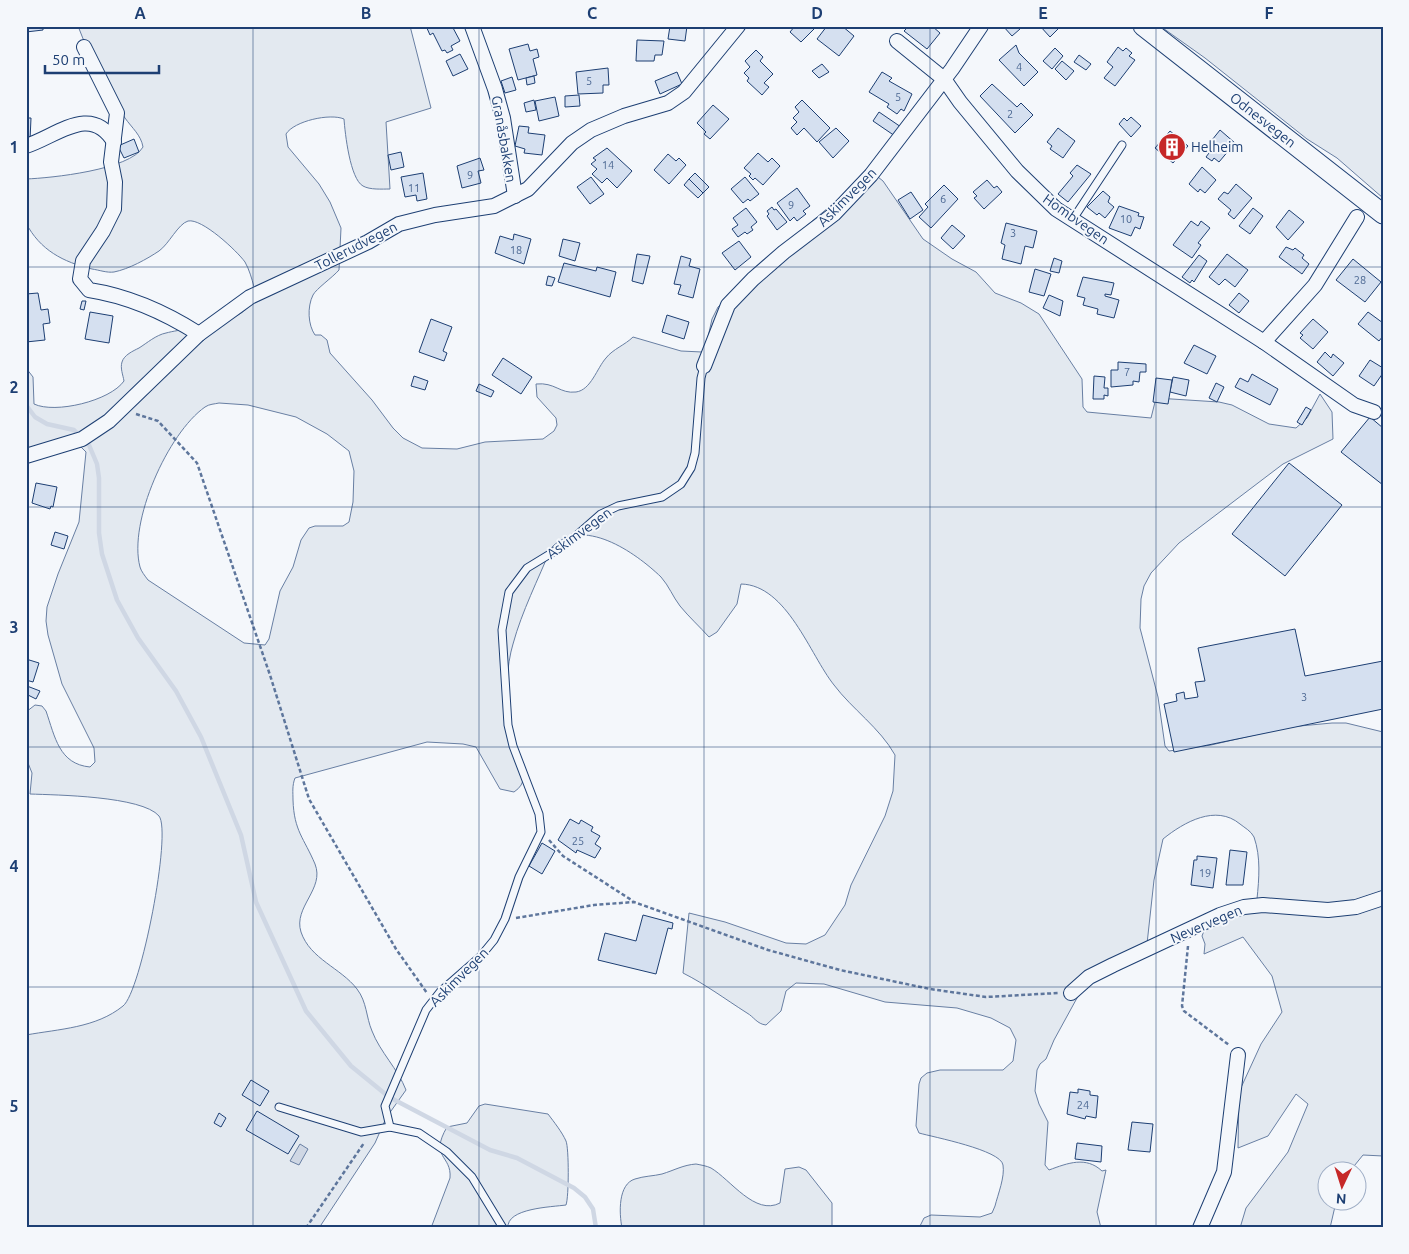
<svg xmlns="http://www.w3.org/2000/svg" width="1409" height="1254" viewBox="0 0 1409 1254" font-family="Ubuntu,sans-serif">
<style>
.green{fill:#e3e9f0;stroke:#687fa3;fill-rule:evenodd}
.water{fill:#cfd7e4;stroke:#687fa3}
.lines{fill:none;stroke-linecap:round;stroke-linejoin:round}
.stream{stroke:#cfd7e4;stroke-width:4.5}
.building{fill:#d5e0f0;stroke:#1d3f73}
.service-casing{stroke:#1d3f73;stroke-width:9}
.minor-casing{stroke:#1d3f73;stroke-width:16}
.secondary-casing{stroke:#1d3f73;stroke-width:21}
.path{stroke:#5e769c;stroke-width:2.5;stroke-dasharray:4 2.5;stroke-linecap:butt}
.service{stroke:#f4f7fb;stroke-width:7}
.minor{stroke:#f4f7fb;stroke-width:14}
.secondary{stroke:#f4f7fb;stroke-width:19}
.grid{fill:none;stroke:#1d3f73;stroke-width:1;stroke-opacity:0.55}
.labels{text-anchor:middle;stroke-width:4;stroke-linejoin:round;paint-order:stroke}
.number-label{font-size:11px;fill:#4b6792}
.street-label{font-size:14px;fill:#1d3f73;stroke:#f4f7fb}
.poi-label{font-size:14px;fill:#1d3f73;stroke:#f4f7fb;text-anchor:start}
.neatline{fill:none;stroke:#1d3f73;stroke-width:2}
.grid-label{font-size:16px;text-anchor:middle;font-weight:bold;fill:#1d3f73}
</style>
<rect width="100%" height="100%" fill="#f4f7fb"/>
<g class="green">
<path d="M78 26H410L431 108 386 122 390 189C382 189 370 190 363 186 350 179 345 133 344 119 330 113 294 121 286 134L288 147 319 184 330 202 341 228 339 270C333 277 316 289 313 295 307 307 308 325 315 335H321L327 340 330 353 372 400 393 428 403 438 422 448 457 449 485 442 543 439 554 431 557 425 556 418 537 397 536 384C555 382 560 394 576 392 591 390 597 368 606 358 613 349 625 345 633 337L681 351 702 352 706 346 712 319 718 307 744 284 762 263 853 187 878 177 883 181 923 239 952 259 976 272 995 293 1021 303 1039 314 1082 379 1083 407 1087 412 1151 418 1156 398 1219 402 1232 405 1269 424 1296 428 1307 418 1320 394 1332 412 1333 439 1283 464 1179 543 1151 573 1144 586 1141 599 1140 628 1158 697 1165 746 1169 751 1211 745 1289 727 1332 723H1346L1383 732V1156L1363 1155 1350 1171 1326 1172V1202H1336L1330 1228H1240L1246 1208 1288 1152 1308 1104 1296 1094 1268 1136 1238 1148 1239 1092 1261 1044 1282 1012 1272 976 1243 937 1204 954 1205 944 1202 936 1207 923 1257 899C1259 879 1261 857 1254 837 1251 831 1245 828 1240 824 1216 804 1184 822 1163 839L1154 880 1146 953 1090 982 1077 998 1054 1040 1046 1059 1040 1064 1037 1070 1035 1091 1039 1104 1048 1122 1045 1165 1049 1170C1068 1163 1086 1156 1102 1171L1106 1170 1097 1212 1101 1228H919L924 1218 931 1215 980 1217 992 1213 995 1206C998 1194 1005 1177 1003 1165 1001 1150 933 1137 919 1133L916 1126 919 1084 921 1078 927 1073 940 1070H1003L1013 1061 1016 1040 1010 1028 991 1018 957 1008 885 1002 824 984 796 983 786 991 781 1011 766 1025C757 1024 754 1017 747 1013 725 999 705 984 683 973L689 913 725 922 786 943 806 944 825 935 845 905 851 885 885 816 893 791 895 755C880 728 852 709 834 685 810 655 787 585 741 584L737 604 717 632 709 637C700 627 689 617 680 606 673 597 669 586 661 577 635 552 582 515 551 548 538 580 522 611 513 644 507 663 504 704 505 724 505 745 540 775 514 792L500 789 476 747 463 744 427 742 295 778C292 786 293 792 293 800 294 831 304 838 315 864 325 889 293 907 301 932 310 959 341 968 357 989 367 1002 366 1017 372 1031 380 1052 398 1069 406 1090L386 1118 375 1143 319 1228H26V1035C59 1029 96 1028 123 1006 141 992 172 832 159 816 142 796 56 795 30 794L32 773 26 758V712L35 705 42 706 46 711C55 737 59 764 90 767L95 762 94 748 62 684 48 635 46 621 47 607 58 574 79 522 86 452 81 447 67 445 26 458V368L33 377 34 404C55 414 110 401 124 381 123 375 120 368 122 362 124 355 133 351 139 348 147 343 156 335 166 333 192 326 259 325 254 287 252 279 249 269 245 262 237 251 202 218 188 221 178 224 169 244 159 251 147 259 129 269 114 272 107 273 99 270 92 269 63 262 40 250 26 223V179C51 178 130 170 143 147 141 135 132 128 125 118 107 89 90 58 78 26ZM219 403 248 405 296 417 327 434 349 451 354 471 353 502 349 522 343 526H315L309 528 301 540 293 567 280 591 269 639 265 645 244 643 148 580C145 576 141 571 140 567 128 522 168 433 205 407 209 404 215 404 219 403Z"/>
<polygon points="1160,26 1383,26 1383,198 1337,158 1307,139 1205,58"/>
<path d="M485 1104 548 1114C554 1122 562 1132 566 1141 569 1148 569 1197 566 1205 552 1207 506 1208 508 1228H431L450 1178C452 1155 429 1158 447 1127L467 1123 479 1106Z"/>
<path d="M696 1164C701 1165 707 1166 711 1168 731 1180 755 1216 780 1203L785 1169 799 1167 806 1170 832 1203V1228H622C619 1213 618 1184 635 1179 644 1176 654 1176 662 1174 675 1170 683 1165 696 1164Z"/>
</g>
<polygon class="water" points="300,1144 308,1149 299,1165 290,1161"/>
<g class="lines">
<polyline class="stream" points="26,405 35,417 47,424 74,430 89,445 97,464 99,478 99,533 102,554 117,600 138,638 176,691 201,737 241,835 256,902 306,1011 351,1066 389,1097 490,1150 517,1158 574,1188 585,1197 593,1209 596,1228"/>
</g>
<g class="building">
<polygon points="26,26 43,26 43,30 26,32 28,49 26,49"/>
<polygon points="426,26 452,26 460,41 451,46 453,50 447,53 445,50 442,51 433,33 430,35"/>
<polygon points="670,26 687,26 685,41 668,39"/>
<polygon points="795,26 815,26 816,27 801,42 790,32"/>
<polygon points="827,26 842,26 854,36 839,56 817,39"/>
<polygon points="909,26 932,26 940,33 927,49 904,31"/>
<polygon points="1003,26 1017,26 1020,29 1012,36"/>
<polygon points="1040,26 1061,26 1050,37"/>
<polygon points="637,40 664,41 662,55 655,55 654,61 636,61"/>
<polygon points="528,44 530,51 537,49 539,57 533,59 537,75 518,80 509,49"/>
<polygon points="1016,45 1019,53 1038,72 1024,86 999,60"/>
<polygon points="1118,47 1123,51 1126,48 1132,53 1129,56 1135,60 1115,86 1104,78 1113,67 1107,62"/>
<polygon points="1055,48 1063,56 1052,69 1043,61"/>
<polygon points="756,50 763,57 760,61 773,74 764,83 769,87 762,95 747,81 749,78 744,73 750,67 745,61"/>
<polygon points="460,54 468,69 453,76 446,61"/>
<polygon points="1079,55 1091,64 1086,70 1074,62"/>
<polygon points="1062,61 1074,71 1066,80 1055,69"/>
<polygon points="822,64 829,72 819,78 812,71"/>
<polygon points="608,68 609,85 603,85 603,93 578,94 576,72"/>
<polygon points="677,72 682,84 660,94 655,81"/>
<polygon points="882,72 892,78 889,81 912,94 904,111 901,109 897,114 887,107 889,104 869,92"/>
<polygon points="534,76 535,83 527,85 526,78"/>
<polygon points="512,77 516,90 505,93 501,81"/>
<polygon points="992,84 1017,107 1021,103 1033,115 1015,133 980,96"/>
<polygon points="579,95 580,106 565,107 565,96"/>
<polygon points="555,97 559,116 539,121 535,101"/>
<polygon points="534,100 536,110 526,112 524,103"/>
<polygon points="802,100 830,128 817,142 804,128 797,135 791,128 797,122 793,118 799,112 795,107"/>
<polygon points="713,105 729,119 710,139 704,134 706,132 697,123"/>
<polygon points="879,112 901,127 895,136 873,121"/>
<polygon points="1131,117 1141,126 1131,137 1119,124 1124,118 1127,121"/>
<polygon points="26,118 31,118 30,140 26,140"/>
<polygon points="519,126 529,127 528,133 545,135 542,155 524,153 525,149 515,146"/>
<polygon points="836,128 849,141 833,158 819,142"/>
<polygon points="1058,128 1075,141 1063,158 1050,149 1052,146 1047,142"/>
<polygon points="1220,130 1235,143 1219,162 1214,158 1212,161 1206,157 1209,153 1204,150"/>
<polygon points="1170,131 1188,146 1173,163 1155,148"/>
<polygon points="134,139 139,152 124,158 118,146"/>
<polygon points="607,148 632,171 617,188 607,178 602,183 592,174 597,169 591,164 596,160 593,158"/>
<polygon points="401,152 404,167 391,170 388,155"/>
<polygon points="758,153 768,162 772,158 780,166 763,185 755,178 753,180 749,176 751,174 744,168"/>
<polygon points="668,154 676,161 679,158 686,165 669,184 654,170"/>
<polygon points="480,158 484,170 478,171 481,183 462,188 457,166"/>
<polygon points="1077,165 1091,174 1068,202 1058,194 1073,176 1070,173"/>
<polygon points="1202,167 1216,180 1205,193 1200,189 1198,192 1189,184"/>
<polygon points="423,173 427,199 417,201 416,195 405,197 401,177"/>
<polygon points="695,173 709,187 703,193 689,179"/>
<polygon points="591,177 604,194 590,204 577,187"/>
<polygon points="745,177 759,194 750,201 748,199 743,203 731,189"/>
<polygon points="689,179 703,193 698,198 684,185"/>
<polygon points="987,180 994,188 997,186 1002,192 984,209 974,198 977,196 973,192"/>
<polygon points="1236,184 1252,198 1234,219 1228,214 1231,210 1218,199 1224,192 1228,194"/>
<polygon points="944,185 958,199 931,228 919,217 928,207 925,204"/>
<polygon points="797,188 810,206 803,211 806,214 797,221 794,217 790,221 777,203"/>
<polygon points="1103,191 1110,197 1108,202 1114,207 1105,218 1099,213 1097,215 1087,207"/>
<polygon points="911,192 923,210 910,219 898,200"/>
<polygon points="1119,206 1139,213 1138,216 1144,217 1140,229 1135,227 1131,236 1109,228"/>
<polygon points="772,207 774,210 776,209 787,222 777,230 767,216 769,214 767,211"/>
<polygon points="746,208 757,222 751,227 753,230 747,234 745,232 738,237 732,229 738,225 733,218"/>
<polygon points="1253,208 1263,216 1250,234 1239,226"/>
<polygon points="1289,210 1304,222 1288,240 1276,227"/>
<polygon points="1191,221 1198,226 1201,221 1210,228 1198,243 1201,245 1192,258 1173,245"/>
<polygon points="1006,223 1037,231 1033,248 1025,246 1021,264 1002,259 1005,245 1001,243"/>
<polygon points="952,225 965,236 953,249 941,238"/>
<polygon points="514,234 531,239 524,264 495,253 500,236 513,240"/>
<polygon points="563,239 580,243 575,261 559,256"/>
<polygon points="739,241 751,257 735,270 722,253"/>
<polygon points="1286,247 1293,250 1295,248 1304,255 1302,258 1309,264 1302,274 1279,257"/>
<polygon points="637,254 650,256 643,284 632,281"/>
<polygon points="1227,254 1248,270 1235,287 1225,279 1219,285 1209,277"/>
<polygon points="1199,255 1207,261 1194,282 1192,280 1190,283 1182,277"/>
<polygon points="681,256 691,259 689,266 700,269 693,298 678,294 681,285 674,284"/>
<polygon points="1054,258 1062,261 1059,273 1050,271"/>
<polygon points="1353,259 1381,282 1365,302 1336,280"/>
<polygon points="564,263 596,271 597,267 616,272 610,297 558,282"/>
<polygon points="1035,269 1051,274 1044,296 1029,292"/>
<polygon points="548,276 555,278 552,286 546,285"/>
<polygon points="1083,277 1114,283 1111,295 1105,294 1105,296 1119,300 1114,318 1097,314 1098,309 1083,305 1085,298 1077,296"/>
<polygon points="38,293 41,310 48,309 50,323 43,324 45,340 26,342 26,294"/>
<polygon points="1239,293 1249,301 1239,313 1229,305"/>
<polygon points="1049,295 1063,301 1060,316 1043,308"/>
<polygon points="82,301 86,301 84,310 80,309"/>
<polygon points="90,312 113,316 109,343 85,339"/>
<polygon points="1368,312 1383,323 1383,336 1379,341 1358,324"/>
<polygon points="667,315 689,322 684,339 662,332"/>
<polygon points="431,319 452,327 443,351 447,353 444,361 419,352"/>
<polygon points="1313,319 1328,332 1313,349 1300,338 1303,335 1300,333"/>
<polygon points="1194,345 1216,356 1207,374 1184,363"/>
<polygon points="1325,352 1331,358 1333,354 1344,363 1333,376 1317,362"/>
<polygon points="503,358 532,377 521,394 492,375"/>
<polygon points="1370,360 1383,368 1383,373 1374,386 1359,376"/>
<polygon points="1118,362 1146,364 1146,372 1140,372 1139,382 1133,381 1133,385 1111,387 1111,370 1118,370"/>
<polygon points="1252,374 1278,389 1270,405 1235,387 1240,378 1248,382"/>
<polygon points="414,376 428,381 425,390 411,386"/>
<polygon points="1094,376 1105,377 1104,388 1108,388 1108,396 1104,395 1104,399 1093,399"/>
<polygon points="1173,377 1189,380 1186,396 1170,392"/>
<polygon points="1156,378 1172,380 1168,404 1153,402"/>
<polygon points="1216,383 1224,387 1217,402 1209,398"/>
<polygon points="479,384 494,391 491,397 476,391"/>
<polygon points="1306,407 1311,410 1302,425 1297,422"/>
<polygon points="1370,417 1383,428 1383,485 1341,452"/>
<polygon points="1289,463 1342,505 1285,576 1232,534"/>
<polygon points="36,483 57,487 53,507 51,506 50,509 32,503"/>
<polygon points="55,532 68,536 64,549 51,545"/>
<polygon points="1295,629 1305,676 1383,661 1383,709 1174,752 1164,704 1177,701 1176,694 1184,692 1185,699 1198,697 1195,682 1205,681 1198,648"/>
<polygon points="26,654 26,659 39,663 33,682 26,680"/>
<polygon points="27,686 40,691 36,699 26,694"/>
<polygon points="570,819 579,824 581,820 593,827 591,831 600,836 595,844 601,848 595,858 577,850 576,853 558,840"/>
<polygon points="542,843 555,851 542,874 529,866"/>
<polygon points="1230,850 1247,852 1243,885 1226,885"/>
<polygon points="1197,856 1217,858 1213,888 1191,885 1194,860 1197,860"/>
<polygon points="643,915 673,923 672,929 668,928 656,974 598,960 605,933 636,941"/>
<polygon points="251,1080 269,1091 260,1106 242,1095"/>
<polygon points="1078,1089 1090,1091 1090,1095 1098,1096 1096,1118 1086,1116 1085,1119 1067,1114 1070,1092 1078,1093"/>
<polygon points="257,1111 299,1136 288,1154 246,1130"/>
<polygon points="219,1113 226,1118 221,1127 214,1123"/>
<polygon points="1132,1122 1153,1124 1150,1152 1128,1150"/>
<polygon points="1077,1143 1102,1146 1101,1162 1075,1159"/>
</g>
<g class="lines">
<g class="service-casing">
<g id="service">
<polyline points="1073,219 1122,145"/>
<polyline points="279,1107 361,1132 390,1127 419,1133 447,1152 472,1177 503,1228"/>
<polyline points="390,1127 385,1106 426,1010 440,992 480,957 494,940 505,919 519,877 541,832 539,814 513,746 508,725 502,630 509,592 527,568 568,543 601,514 618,506 662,497 681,484 691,468 695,453 701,378 704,366"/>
</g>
</g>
<g class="minor-casing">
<g id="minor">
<polyline points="472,26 495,89 503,118 515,196"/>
<polyline points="897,41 944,79 960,102 1017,171 1056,209 1264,342 1354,405 1374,412"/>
<path d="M84 47 117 113 111 162 115 182 114 209 103 231 83 261 80 279 89 290C128 296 166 313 199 334"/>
<path d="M26 146C57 136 91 103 114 142"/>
<polyline points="1264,342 1315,285 1357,217"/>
<polyline points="704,366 728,305 753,279 784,252 834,214 871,175 952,69 981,26"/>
<polyline points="26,456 82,439 109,421 199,334 250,297 368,242 399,224 435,215 494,206 528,189 572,143 591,130 624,116 668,103 684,92 738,26"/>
<polyline points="1071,993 1089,977 1113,965 1220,915 1244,907 1263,905 1328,910 1356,907 1383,898"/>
<polyline points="1200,1228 1224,1172 1238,1055"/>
</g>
</g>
<g class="secondary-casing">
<polyline id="secondary" points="1143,26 1383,214"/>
</g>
<g class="path">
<polyline points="136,414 158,421 197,463 270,675 309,799 396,949 427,993"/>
<polyline points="549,840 563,856 633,901"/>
<polyline points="516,918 594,905 634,902 768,950 840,970 930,989 986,997 1058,993"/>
<polyline points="1188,946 1182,1006 1184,1011 1229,1045"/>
<polyline points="306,1228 364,1143"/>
</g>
<use href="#service" class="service"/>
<use href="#minor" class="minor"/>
<use href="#secondary" class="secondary"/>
</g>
<path class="grid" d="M253 26V1228M479 26V1228M704 26V1228M930 26V1228M1156 26V1228M26 267H1383M26 507H1383M26 747H1383M26 987H1383"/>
<defs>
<g id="building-disc" transform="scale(1.4375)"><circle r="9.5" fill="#c62828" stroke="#f4f7fb"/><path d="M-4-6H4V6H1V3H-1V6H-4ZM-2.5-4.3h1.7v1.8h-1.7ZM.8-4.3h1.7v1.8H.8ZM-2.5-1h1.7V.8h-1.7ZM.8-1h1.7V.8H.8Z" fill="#fff"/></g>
</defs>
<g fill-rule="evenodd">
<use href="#building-disc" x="1172" y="147"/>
</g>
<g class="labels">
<g class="number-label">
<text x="1019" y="71">4</text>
<text x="589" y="85">5</text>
<text x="898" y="101">5</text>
<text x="1010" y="118">2</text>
<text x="608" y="169">14</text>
<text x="470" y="179">9</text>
<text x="414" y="192">11</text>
<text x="943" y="203">6</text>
<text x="791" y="209">9</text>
<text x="1126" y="223">10</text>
<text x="1013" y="237">3</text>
<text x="516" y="254">18</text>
<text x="1360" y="284">28</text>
<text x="1127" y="376">7</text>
<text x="1304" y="701">3</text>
<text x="578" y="845">25</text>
<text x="1205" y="877">19</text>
<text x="1083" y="1109">24</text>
</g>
<g class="street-label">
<text transform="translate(1263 120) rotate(38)" y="5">Odnesvegen</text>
<text transform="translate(504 139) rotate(80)" y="5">Granåsbakken</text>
<text transform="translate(847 197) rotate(-45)" y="5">Askimvegen</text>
<text transform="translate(1076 219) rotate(35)" y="5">Hombvegen</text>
<text transform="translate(356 246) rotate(-27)" y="5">Tollerudvegen</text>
<text transform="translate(579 533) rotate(-36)" y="5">Askimvegen</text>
<text transform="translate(1206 924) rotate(-23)" y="5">Nevervegen</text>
<text transform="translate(459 977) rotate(-45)" y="5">Askimvegen</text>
</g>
<g class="poi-label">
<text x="1191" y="152">Helheim</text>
</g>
</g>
<rect width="1409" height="1254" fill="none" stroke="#f4f7fb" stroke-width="55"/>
<g transform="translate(1342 1186) rotate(184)"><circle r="24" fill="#f4f7fb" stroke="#9eadc5"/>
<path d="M0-4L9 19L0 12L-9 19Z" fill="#c62828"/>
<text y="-8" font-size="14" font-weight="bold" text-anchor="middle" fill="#1d3f73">N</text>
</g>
<path d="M45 65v8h114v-8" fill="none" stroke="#1d3f73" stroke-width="2.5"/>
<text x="52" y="65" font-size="15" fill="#1d3f73" stroke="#f4f7fb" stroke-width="4" paint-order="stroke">50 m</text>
<rect x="28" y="28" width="1354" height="1198" class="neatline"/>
<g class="grid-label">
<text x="140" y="19">A</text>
<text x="366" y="19">B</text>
<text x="592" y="19">C</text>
<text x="817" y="19">D</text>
<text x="1043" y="19">E</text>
<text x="1269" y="19">F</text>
<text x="14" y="153">1</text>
<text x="14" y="393">2</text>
<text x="14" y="633">3</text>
<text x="14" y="872">4</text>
<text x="14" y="1112">5</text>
</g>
</svg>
